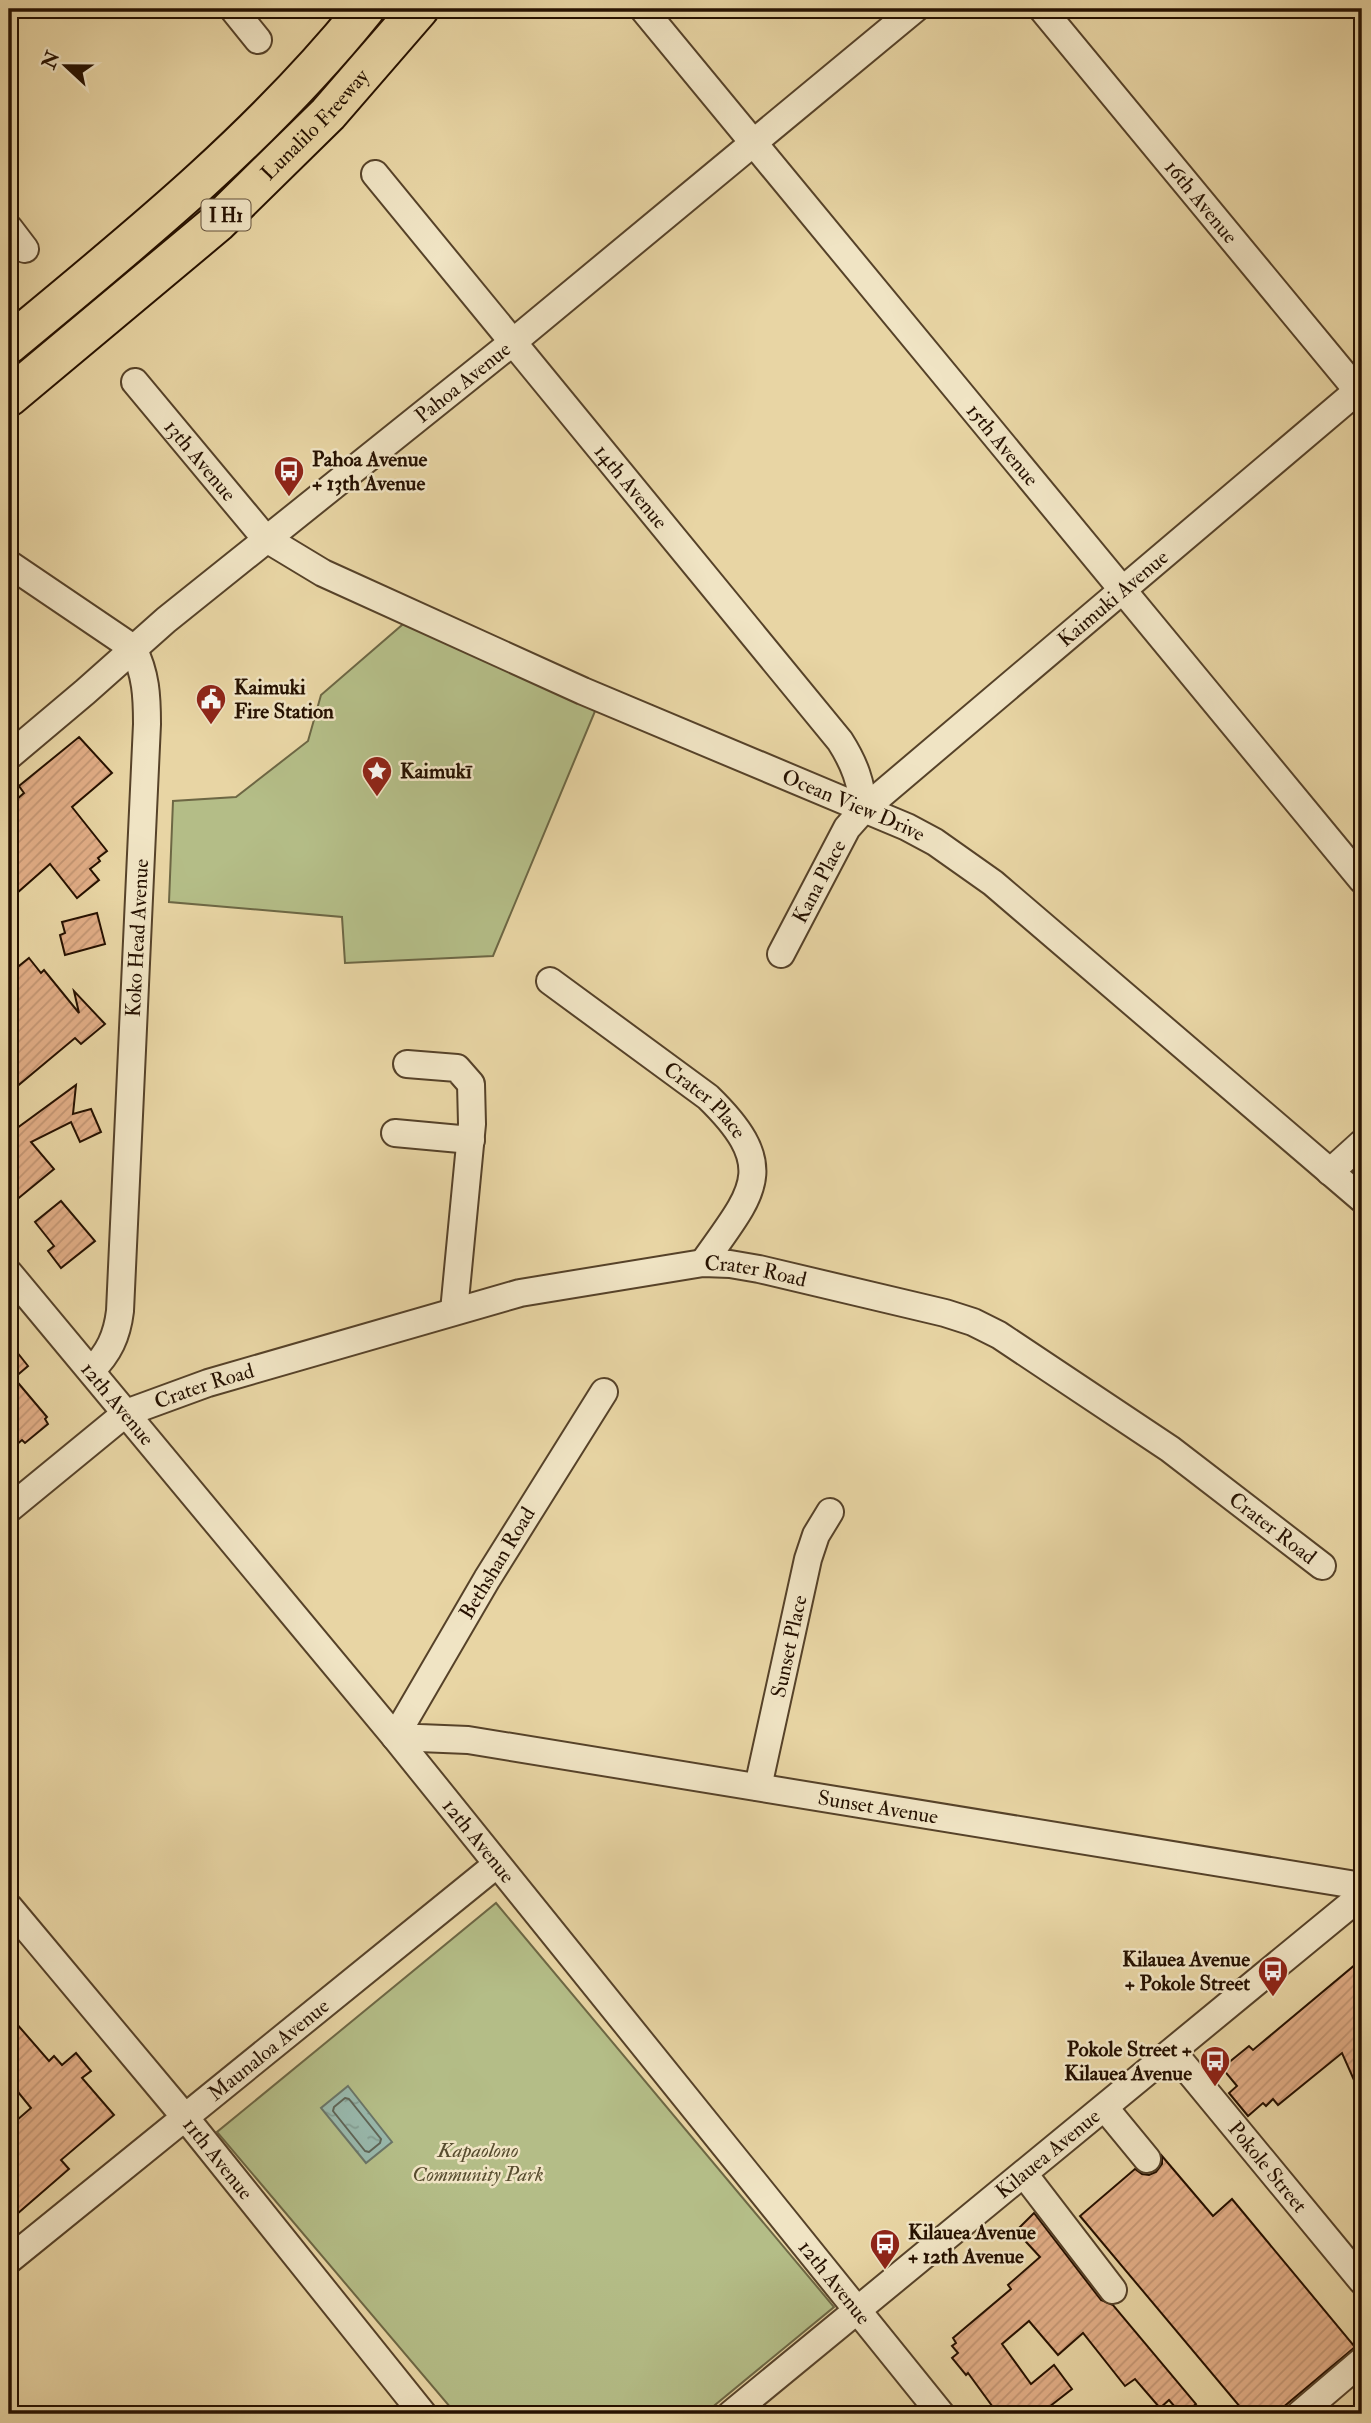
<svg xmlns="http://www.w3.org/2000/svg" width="1371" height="2423" viewBox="0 0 1371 2423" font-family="'IM FELL Double Pica',serif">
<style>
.park{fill:#b4bd87;stroke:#6d6744;stroke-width:2}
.water{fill:url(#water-ripples);stroke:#6a7567;stroke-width:2}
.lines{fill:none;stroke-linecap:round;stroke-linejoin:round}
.shore{stroke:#5f6456;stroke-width:2}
.building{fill:url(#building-hatch);stroke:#261100;stroke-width:2}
.minor-casing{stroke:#564229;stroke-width:30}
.highway-casing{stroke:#261100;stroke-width:42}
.minor{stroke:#f0e4c4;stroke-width:26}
.highway{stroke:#e8d5a4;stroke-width:38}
.labels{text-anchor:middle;stroke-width:5;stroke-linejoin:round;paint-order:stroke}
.shield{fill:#f0e4c4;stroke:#63503b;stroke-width:2}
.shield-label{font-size:19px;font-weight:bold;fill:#261100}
.street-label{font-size:21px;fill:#261100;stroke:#f0e4c4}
.poi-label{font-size:21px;font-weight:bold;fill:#261100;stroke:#f0e4c4;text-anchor:start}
.park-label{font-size:21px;font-style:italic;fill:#584d2f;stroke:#f0e4c4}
</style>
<defs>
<pattern id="water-ripples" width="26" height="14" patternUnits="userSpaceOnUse" patternTransform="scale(1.75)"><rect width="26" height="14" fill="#98b8ac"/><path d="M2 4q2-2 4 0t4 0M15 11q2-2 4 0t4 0" fill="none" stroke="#839d92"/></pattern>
<pattern id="building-hatch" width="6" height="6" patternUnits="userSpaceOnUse" patternTransform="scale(1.75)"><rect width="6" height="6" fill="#e2ae87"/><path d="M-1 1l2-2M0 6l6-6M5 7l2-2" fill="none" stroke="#c29573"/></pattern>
</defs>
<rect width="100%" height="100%" fill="#e8d5a4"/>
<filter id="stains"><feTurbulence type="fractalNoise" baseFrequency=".00286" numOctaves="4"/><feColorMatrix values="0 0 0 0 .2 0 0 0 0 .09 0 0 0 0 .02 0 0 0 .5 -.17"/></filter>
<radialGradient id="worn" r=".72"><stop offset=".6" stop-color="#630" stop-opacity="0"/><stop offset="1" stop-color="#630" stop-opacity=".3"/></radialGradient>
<g class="park">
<polygon points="409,619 598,704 493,956 345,963 342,917 169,902 173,801 236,797 308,741 321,695"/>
<polygon points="496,1903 834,2307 704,2414 456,2414 217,2132"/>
</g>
<polygon class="water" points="348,2086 392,2142 366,2163 321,2108"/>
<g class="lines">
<polygon class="shore" points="345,2098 349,2099 381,2139 380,2143 369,2152 365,2151 333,2111 334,2107"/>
</g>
<g class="building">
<polygon points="79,737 112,773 72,807 107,851 98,858 100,861 90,869 99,880 77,898 50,864 17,893 9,884 9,806 24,793 19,786"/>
<polygon points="97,913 105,944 65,955 60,935 65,933 62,922"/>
<polygon points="29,958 41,973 44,970 79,1013 74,991 105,1024 81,1044 75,1038 9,1093 9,974"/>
<polygon points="76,1085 73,1114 91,1109 101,1132 80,1142 71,1122 31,1142 54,1169 9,1206 9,1134"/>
<polygon points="61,1201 95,1241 61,1268 48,1251 54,1246 35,1222"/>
<polygon points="9,1342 28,1366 14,1378 47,1417 45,1419 48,1424 25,1443 22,1440 9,1451"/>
<polygon points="1362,1959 1362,2098 1342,2053 1278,2105 1273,2099 1266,2106 1263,2103 1248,2116 1229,2093 1237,2086 1222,2068 1249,2046 1253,2050"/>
<polygon points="9,2015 49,2061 54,2056 62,2065 76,2053 91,2071 82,2078 114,2115 61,2160 69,2169 17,2214 9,2204 9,2127 31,2108 9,2081"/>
<polygon points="1162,2156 1213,2216 1232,2199 1355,2347 1275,2414 1246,2414 1080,2216 1135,2169 1142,2174 1149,2175 1156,2172 1162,2164"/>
<polygon points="1034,2213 1101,2300 1113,2305 1196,2404 1184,2414 1181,2414 1169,2400 1160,2408 1135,2379 1125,2386 1083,2333 1058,2355 1029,2321 1002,2344 1031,2384 1054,2365 1072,2389 1040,2414 998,2414 968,2373 966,2375 952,2358 958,2353 952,2346 956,2343 953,2338 1011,2289 1008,2285 1040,2257 1016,2231"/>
</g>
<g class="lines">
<g class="minor-casing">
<g id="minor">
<polyline points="233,9 258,40"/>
<path id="s1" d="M643 9 1362 880"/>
<path id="s2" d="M1042 9 1362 396"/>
<path id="s3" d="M375 174 840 741C854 763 862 783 863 810"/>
<polyline points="9,228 25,249"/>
<path id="s4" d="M135 382 265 538 323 573 583 691 907 827 935 842 993 883 1362 1199"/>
<path d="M9 564 133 648C146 674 147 696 147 724L120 1311C117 1336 109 1353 91 1371"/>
<path id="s5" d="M9 756 85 692 166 620 513 342 915 9"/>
<path id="s6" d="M781 954 847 828 863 810 1362 387"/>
<path id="s7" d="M550 981 708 1097C781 1168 753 1192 703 1263"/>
<polyline points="407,1064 457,1068 471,1084 472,1124 454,1311"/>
<polyline points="395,1133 471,1140"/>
<polyline points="1330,1172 1362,1143"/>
<path id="s8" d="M9 1273 395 1737 941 2414"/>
<path id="s9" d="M604 1392 487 1579 395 1737 468 1740 1362 1886"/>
<path id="s10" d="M9 1509 126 1413 208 1383 520 1293 703 1263 730 1264 759 1269 945 1313 973 1322 999 1335 1170 1449 1322 1566"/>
<path id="s11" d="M758 1787 808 1559 816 1535 830 1512"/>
<path id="s12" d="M9 1907 184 2116 423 2414"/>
<path id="s13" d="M1173 2052 1362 2281"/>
<polyline points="1105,2108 1147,2159"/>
<polyline points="1024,2174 1113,2290"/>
<path id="s14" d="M9 2260 496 1865"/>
<path id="s15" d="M731 2414 1362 1895"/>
<polyline points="1300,2414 1362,2361"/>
</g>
</g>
<g class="highway-casing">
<g id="highway">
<path d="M9 344C135 240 262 137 365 9"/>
<path id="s16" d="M9 397 217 223 328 114 419 9"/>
</g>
</g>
<use href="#minor" class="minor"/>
<use href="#highway" class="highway"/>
</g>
<defs>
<g id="bus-pin" transform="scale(1.575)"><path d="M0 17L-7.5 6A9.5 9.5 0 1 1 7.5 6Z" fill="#8f2418" stroke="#f0e4c4"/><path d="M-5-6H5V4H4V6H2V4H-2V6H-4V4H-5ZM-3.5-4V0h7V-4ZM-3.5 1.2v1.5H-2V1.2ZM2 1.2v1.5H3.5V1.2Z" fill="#fff"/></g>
<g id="civic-pin" transform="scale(1.575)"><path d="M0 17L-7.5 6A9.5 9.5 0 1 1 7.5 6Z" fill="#8f2418" stroke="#f0e4c4"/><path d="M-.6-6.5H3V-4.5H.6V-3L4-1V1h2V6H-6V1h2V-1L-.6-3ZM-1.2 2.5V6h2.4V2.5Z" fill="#fff"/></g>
<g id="sight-pin" transform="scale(1.575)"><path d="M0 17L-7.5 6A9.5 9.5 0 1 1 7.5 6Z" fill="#8f2418" stroke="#f0e4c4"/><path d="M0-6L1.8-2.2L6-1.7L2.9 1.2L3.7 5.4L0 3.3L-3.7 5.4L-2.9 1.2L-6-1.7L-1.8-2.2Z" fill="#fff"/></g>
</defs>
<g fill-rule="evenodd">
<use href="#bus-pin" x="289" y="471"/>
<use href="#civic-pin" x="211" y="699"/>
<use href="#sight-pin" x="377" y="771"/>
<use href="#bus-pin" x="1273" y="1971"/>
<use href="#bus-pin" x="1215" y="2061"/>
<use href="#bus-pin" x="885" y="2244"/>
</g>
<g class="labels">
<rect class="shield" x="201.5" y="199.5" width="49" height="31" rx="5"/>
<g class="shield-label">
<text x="226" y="222">I H1</text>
</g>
<g class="street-label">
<text dy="7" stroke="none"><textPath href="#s16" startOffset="410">Lunalilo Freeway</textPath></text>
<text dy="7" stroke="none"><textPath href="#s2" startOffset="250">16th Avenue</textPath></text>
<text dy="7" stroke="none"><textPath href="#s5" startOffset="588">Pahoa Avenue</textPath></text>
<text dy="7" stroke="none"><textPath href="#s1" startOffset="565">15th Avenue</textPath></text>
<text dy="7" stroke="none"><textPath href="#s4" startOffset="102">13th Avenue</textPath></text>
<text dy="7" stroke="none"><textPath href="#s3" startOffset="404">14th Avenue</textPath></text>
<text dy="7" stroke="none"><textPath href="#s6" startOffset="494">Kaimuki Avenue</textPath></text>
<text dy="7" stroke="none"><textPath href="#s4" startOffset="850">Ocean View Drive</textPath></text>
<text dy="7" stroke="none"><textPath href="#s6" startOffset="82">Kana Place</textPath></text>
<text transform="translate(137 938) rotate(-87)" y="7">Koko Head Avenue</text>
<text dy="7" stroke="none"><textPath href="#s7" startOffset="196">Crater Place</textPath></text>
<text dy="7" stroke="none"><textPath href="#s10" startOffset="802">Crater Road</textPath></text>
<text dy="7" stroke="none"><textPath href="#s10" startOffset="234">Crater Road</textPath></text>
<text dy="7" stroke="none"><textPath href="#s8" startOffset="170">12th Avenue</textPath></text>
<text dy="7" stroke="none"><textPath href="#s10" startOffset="1390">Crater Road</textPath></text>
<text transform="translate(497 1563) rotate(-59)" y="7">Bethshan Road</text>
<text dy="7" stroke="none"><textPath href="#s11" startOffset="144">Sunset Place</textPath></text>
<text dy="7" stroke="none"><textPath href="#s9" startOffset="892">Sunset Avenue</textPath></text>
<text dy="7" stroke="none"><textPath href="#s8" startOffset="737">12th Avenue</textPath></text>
<text dy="7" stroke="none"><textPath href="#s14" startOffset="334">Maunaloa Avenue</textPath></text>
<text dy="7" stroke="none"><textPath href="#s15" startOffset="410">Kilauea Avenue</textPath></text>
<text dy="7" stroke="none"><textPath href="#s12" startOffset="327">11th Avenue</textPath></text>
<text dy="7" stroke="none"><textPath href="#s13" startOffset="149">Pokole Street</textPath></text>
<text dy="7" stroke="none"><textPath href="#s8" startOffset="1304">12th Avenue</textPath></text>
</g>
<g class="poi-label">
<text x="312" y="466">Pahoa Avenue<tspan x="312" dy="24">+ 13th Avenue</tspan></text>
<text x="234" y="694">Kaimuki<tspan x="234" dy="24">Fire Station</tspan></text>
<text x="400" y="778">Kaimukī</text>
<text x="1250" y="1966" text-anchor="end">Kilauea Avenue<tspan x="1250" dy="24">+ Pokole Street</tspan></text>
<text x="1192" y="2056" text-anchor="end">Pokole Street +<tspan x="1192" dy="24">Kilauea Avenue</tspan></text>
<text x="908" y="2239">Kilauea Avenue<tspan x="908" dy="24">+ 12th Avenue</tspan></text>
</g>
<g class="park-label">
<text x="478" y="2157">Kapaolono<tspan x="478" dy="24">Community Park</tspan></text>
</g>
</g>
<rect width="1371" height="2423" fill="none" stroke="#e8d5a4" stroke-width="35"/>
<rect x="10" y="10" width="1350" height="2402" fill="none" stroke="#261100" stroke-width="3.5"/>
<rect x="18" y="18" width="1336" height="2388" fill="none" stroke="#261100" stroke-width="2"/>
<g transform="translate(66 66) rotate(292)" stroke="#f0e4c4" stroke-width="5" paint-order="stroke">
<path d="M0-5L12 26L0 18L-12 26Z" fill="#261100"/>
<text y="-10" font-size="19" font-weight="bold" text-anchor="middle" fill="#261100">N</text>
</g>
<rect width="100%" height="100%" filter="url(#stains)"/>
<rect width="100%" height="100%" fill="url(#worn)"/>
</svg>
